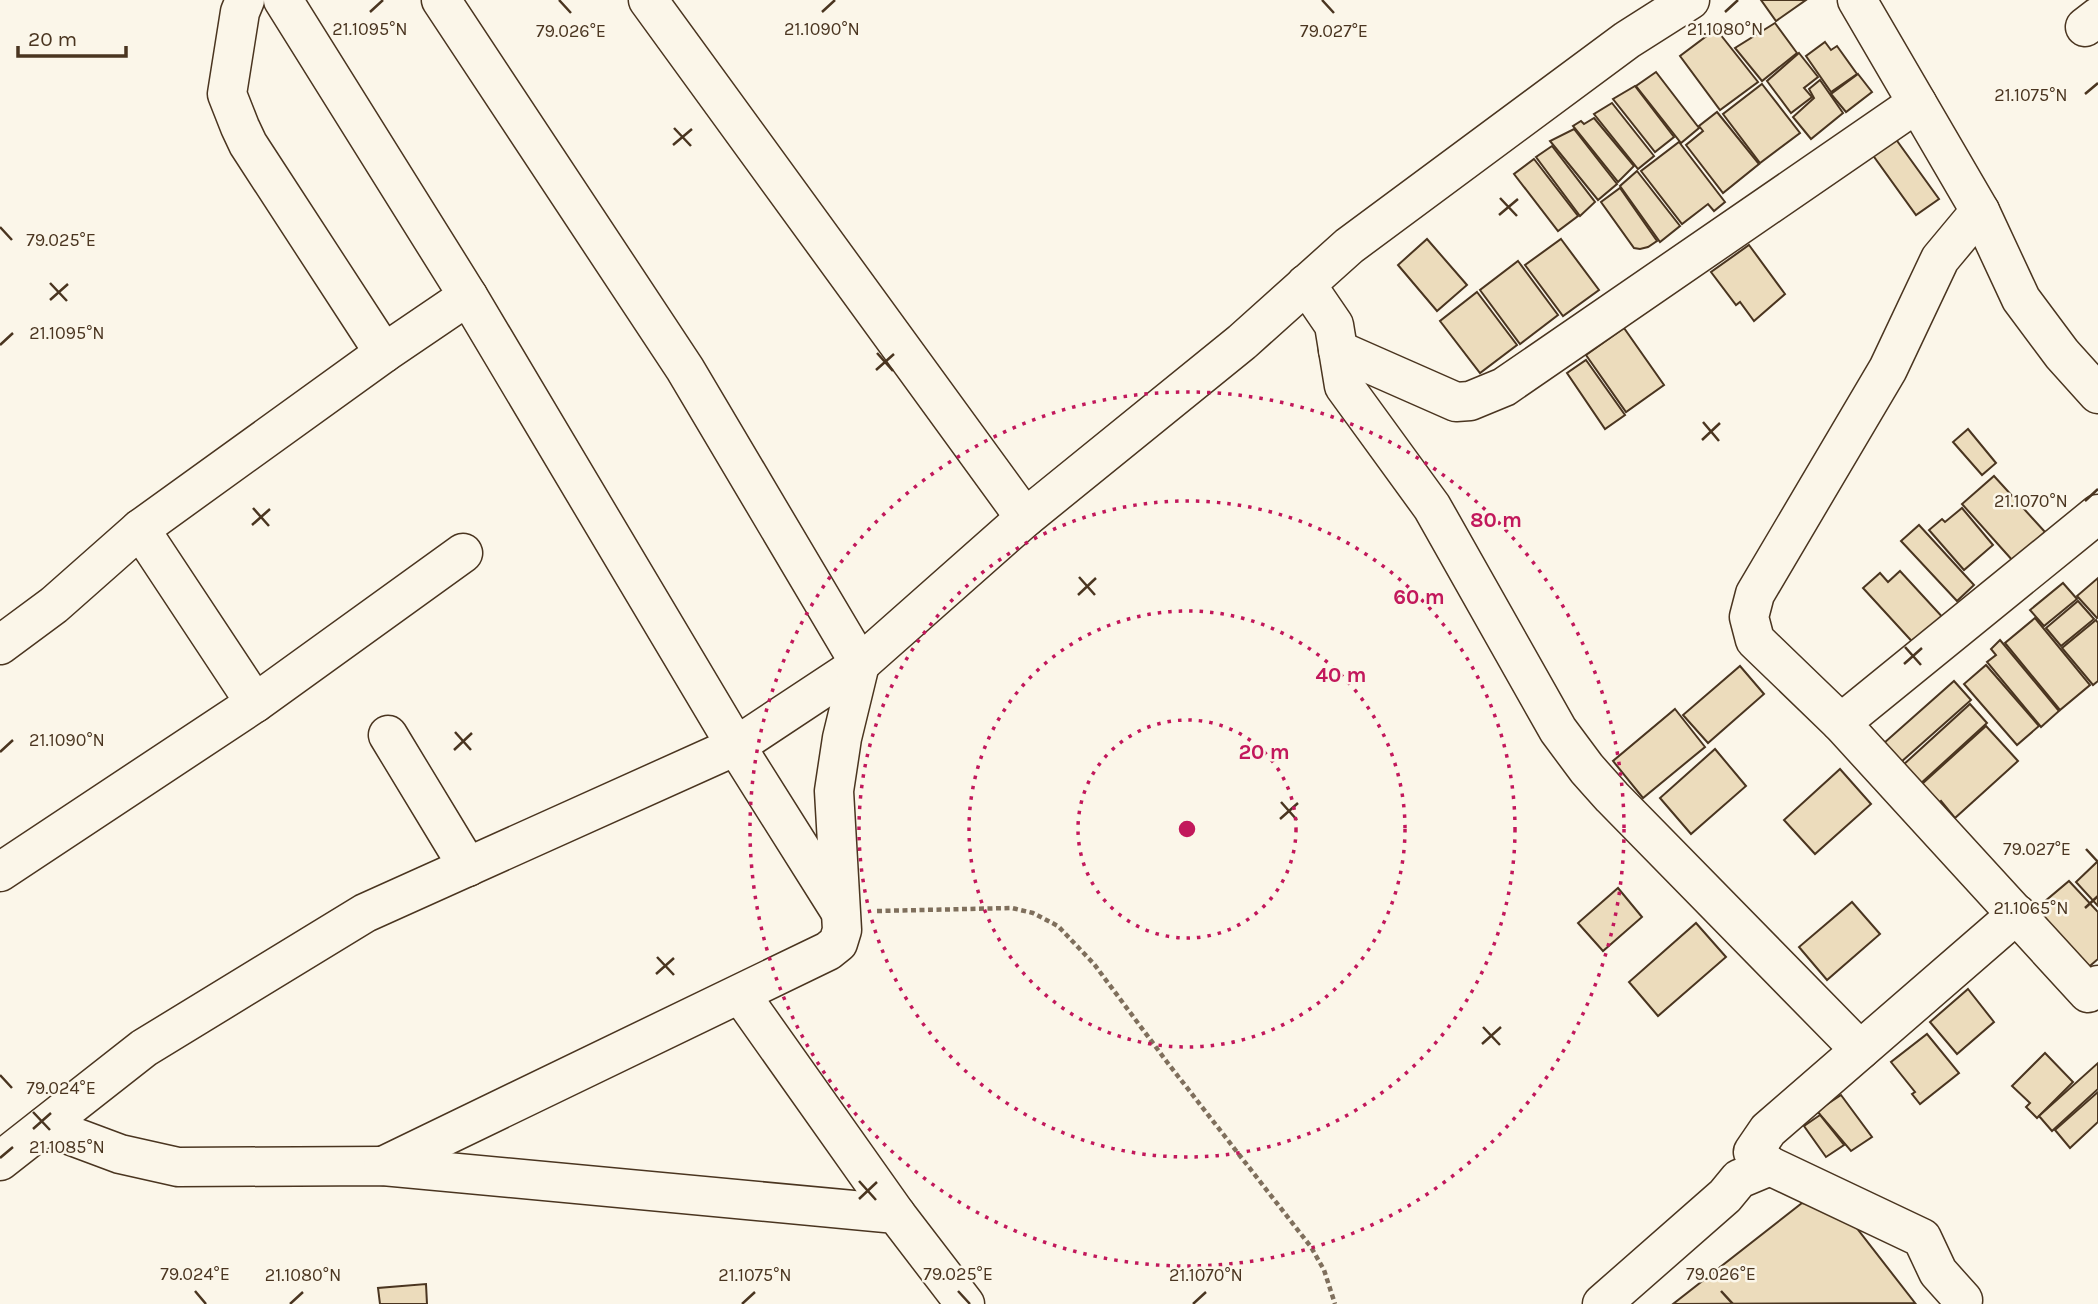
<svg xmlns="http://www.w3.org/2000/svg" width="2098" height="1304" viewBox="0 0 2098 1304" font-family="Karla,sans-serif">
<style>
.building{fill:#ecdcbc;stroke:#4a3520;stroke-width:2}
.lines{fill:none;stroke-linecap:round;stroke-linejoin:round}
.minor-casing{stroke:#4a3520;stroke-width:41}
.path{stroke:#7f6f5c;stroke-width:4.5;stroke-dasharray:5 3.5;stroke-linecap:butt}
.minor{stroke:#fbf6e9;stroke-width:38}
.ticks{fill:none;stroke:#4a3520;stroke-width:2.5}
.ring{fill:none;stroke:#c2185b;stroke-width:3.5;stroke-dasharray:3.5 7}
.ticks-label{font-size:18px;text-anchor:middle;fill:#4a3520;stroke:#fbf6e9;stroke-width:5;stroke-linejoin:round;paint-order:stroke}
.centre{fill:#c2185b;stroke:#fbf6e9;stroke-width:3.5}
.ring-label{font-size:21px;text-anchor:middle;font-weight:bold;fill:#c2185b;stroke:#fbf6e9;stroke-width:5;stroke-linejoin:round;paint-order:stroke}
</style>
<rect width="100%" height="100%" fill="#fbf6e9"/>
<g class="building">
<polygon points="1761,0 1806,0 1776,21"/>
<polygon points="1775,23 1797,53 1762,81 1735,48"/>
<polygon points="1716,29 1758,82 1720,110 1680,56"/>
<polygon points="1825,42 1831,50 1837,46 1857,74 1831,92 1806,56"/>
<polygon points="1799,53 1818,77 1804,88 1812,97 1791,113 1767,81"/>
<polygon points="1656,72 1699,128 1681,143 1636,86"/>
<polygon points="1858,74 1872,92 1846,112 1831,94"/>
<polygon points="1820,80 1843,113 1811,139 1793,117 1814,98 1809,89"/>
<polygon points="1762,84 1800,133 1760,163 1723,114"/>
<polygon points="1635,86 1674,137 1655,152 1613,99"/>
<polygon points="1612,103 1654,156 1638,169 1594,114"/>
<polygon points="1717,112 1759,164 1723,193 1686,145 1703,131 1699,126"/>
<polygon points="1594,118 1634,166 1618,182 1573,126 1581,121 1584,124"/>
<polygon points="1574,129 1617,184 1598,200 1550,141"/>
<polygon points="1895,138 1939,199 1916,215 1872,154"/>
<polygon points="1679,142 1725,202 1714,211 1708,204 1682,224 1641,171"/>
<polygon points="1552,146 1595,202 1580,216 1536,157"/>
<polygon points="1534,159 1578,216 1558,231 1514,174"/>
<polygon points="1637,171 1680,226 1660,242 1620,186"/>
<polygon points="1620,188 1657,241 1648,247 1640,249 1634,248 1601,202"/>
<polygon points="1427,239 1467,285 1437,311 1398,265"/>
<polygon points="1561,239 1599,290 1563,316 1525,265"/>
<polygon points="1749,245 1785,294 1754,321 1740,302 1736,305 1711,272"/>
<polygon points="1518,261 1558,315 1520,344 1480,290"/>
<polygon points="1477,292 1517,345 1480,373 1440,321"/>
<polygon points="1624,328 1664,385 1626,412 1586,355"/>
<polygon points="1586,360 1625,415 1605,429 1567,373"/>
<polygon points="1968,429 1996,463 1982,475 1953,442"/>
<polygon points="1994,476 2045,532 2013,561 1962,504"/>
<polygon points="1962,508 1993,545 1964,570 1929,530 1942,519 1945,522"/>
<polygon points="1919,525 1974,585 1957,601 1901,541"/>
<polygon points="1900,571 1946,621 1918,648 1863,588 1880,573 1888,582"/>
<polygon points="2098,578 2098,617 2097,618 2077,596"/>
<polygon points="2063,583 2077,599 2044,626 2030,610"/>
<polygon points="2078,601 2094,619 2061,646 2046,628"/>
<polygon points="2035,618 2090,685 2060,710 2005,643"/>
<polygon points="2096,620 2098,623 2098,681 2093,685 2062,648"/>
<polygon points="2000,640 2059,711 2041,727 1987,662 1996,655 1991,649"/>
<polygon points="1986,665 2039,726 2017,745 1964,684"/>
<polygon points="1740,666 1764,694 1708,743 1683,715"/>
<polygon points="1954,681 1971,700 1901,762 1884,743"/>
<polygon points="1970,704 1987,723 1919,785 1902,766"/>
<polygon points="1675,709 1705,747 1643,798 1613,761"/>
<polygon points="1986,726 2018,761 1955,818 1941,801 1934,807 1922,784"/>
<polygon points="1715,749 1746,786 1691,834 1660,798"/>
<polygon points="1840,769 1871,804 1815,854 1784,820"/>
<polygon points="2098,861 2098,906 2076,882"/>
<polygon points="2069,881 2098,912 2098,959 2084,971 2031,913"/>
<polygon points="1618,888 1642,917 1603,951 1578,923"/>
<polygon points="1852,902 1880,934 1827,980 1799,947"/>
<polygon points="1696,923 1726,957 1658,1016 1629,982"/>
<polygon points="1968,989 1994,1022 1957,1054 1930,1022"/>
<polygon points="1927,1034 1959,1073 1920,1104 1912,1094 1915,1092 1891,1062"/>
<polygon points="2045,1053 2073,1082 2037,1118 2026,1107 2030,1103 2012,1086"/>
<polygon points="2098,1063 2098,1089 2052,1131 2039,1116"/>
<polygon points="2098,1092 2098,1122 2070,1148 2055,1130"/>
<polygon points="1841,1095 1872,1137 1851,1151 1817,1111"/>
<polygon points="1820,1115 1844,1145 1826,1157 1804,1126"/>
<polygon points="1802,1203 1838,1204 1915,1303 1673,1304"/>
<polygon points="426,1284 427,1304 380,1304 378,1288"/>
</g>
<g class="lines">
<g class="minor-casing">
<g id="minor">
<polyline points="245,0 240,12 227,94 240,127 248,144 384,353"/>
<polyline points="648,0 1025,518"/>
<polyline points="1857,0 1980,211 2021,299 2062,354 2098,394"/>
<polyline points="2085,27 2098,17"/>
<polyline points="1306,284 1334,325 1344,386 1432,507 1558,730 1587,769 1612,797 1860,1050"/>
<polyline points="468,296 736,746 838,908"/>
<polyline points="1338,350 1456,402 1470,401 1504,387 1917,103"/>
<polyline points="2098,514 1841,723 2088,993 2098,985"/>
<polyline points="0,645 54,605 140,529 384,353 468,296 283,0"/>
<polyline points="255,703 463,553"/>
<polyline points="1841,723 1755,640 1749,617 1755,594 1888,369 1940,259 1980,211"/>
<polyline points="388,735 468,867"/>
<polyline points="0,872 255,703 140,529"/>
<polyline points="741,995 896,1214"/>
<polyline points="45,1126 120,1154 178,1167 383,1166 896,1214 965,1304"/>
<polyline points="0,1161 144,1048 365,913 736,746 860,664 1025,518 1242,342 1349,246 1627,40 1690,0"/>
<polyline points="383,1166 828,951 838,943 842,930 834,791 842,738 860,664 685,369 441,0"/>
<polyline points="1770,1166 1922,1238 1938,1272 1963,1300"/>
<polyline points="1602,1304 1725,1196 1739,1179 1770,1166 1753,1152 1768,1130 2017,914"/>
</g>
</g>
<polyline class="path" points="877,911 1012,908 1033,913 1058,926 1094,964 1167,1062 1311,1247 1324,1270 1335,1304"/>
<use href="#minor" class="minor"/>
</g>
<path class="ticks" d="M559 0 571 13M1322 0 1334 13M370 12 383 0M822 12 835 0M1725 12 1738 0M2085 94 2098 83M674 128 691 146M673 145 692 129M1500 198 1517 216M1499 215 1518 199M0 227 12 240M50 283 67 301M50 300 68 284M0 345 13 333M877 353 893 371M876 370 894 354M1703 422 1719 441M1702 440 1720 423M2085 501 2098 489M253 508 269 526M252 525 270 509M1079 577 1095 595M1078 595 1096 578M1905 647 1921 665M1904 664 1922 648M455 732 471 750M454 750 472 733M0 752 13 740M1281 802 1297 820M1280 819 1298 803M2086 849 2098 862M2085 908 2098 896M657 957 674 975M656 974 674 958M1483 1027 1500 1045M1482 1044 1501 1027M0 1075 12 1088M33 1112 50 1130M33 1129 51 1113M0 1158 13 1147M859 1181 876 1200M859 1199 877 1182M195 1291 206 1304M958 1291 970 1304M1721 1291 1733 1304M290 1304 303 1292M742 1304 755 1292M1193 1304 1206 1292"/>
<g class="ring">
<circle cx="1187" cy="829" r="109"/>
<circle cx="1187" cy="829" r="218"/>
<circle cx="1187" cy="829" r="328"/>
<circle cx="1187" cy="829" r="437"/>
</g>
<g class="ticks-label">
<text x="370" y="35">21.1095°N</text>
<text x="822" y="35">21.1090°N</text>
<text x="1725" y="35">21.1080°N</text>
<text x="1334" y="37">79.027°E</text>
<text x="571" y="37">79.026°E</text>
<text x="2031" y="101">21.1075°N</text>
<text x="61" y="246">79.025°E</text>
<text x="67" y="339">21.1095°N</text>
<text x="2031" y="507">21.1070°N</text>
<text x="67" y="746">21.1090°N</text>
<text x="2037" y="855">79.027°E</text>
<text x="2031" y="914">21.1065°N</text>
<text x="61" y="1094">79.024°E</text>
<text x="67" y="1153">21.1085°N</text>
<text x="195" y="1280">79.024°E</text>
<text x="958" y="1280">79.025°E</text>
<text x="1721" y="1280">79.026°E</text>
<text x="303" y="1281">21.1080°N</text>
<text x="755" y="1281">21.1075°N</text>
<text x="1206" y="1281">21.1070°N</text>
</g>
<circle cx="1187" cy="829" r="10" class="centre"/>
<g class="ring-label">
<text x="1496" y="527">80 m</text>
<text x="1419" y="604">60 m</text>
<text x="1341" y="682">40 m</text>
<text x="1264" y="759">20 m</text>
</g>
<path d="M18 46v10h108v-10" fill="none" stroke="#4a3520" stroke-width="3.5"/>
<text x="28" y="46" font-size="21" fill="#4a3520" stroke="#fbf6e9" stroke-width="5" paint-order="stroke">20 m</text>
</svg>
